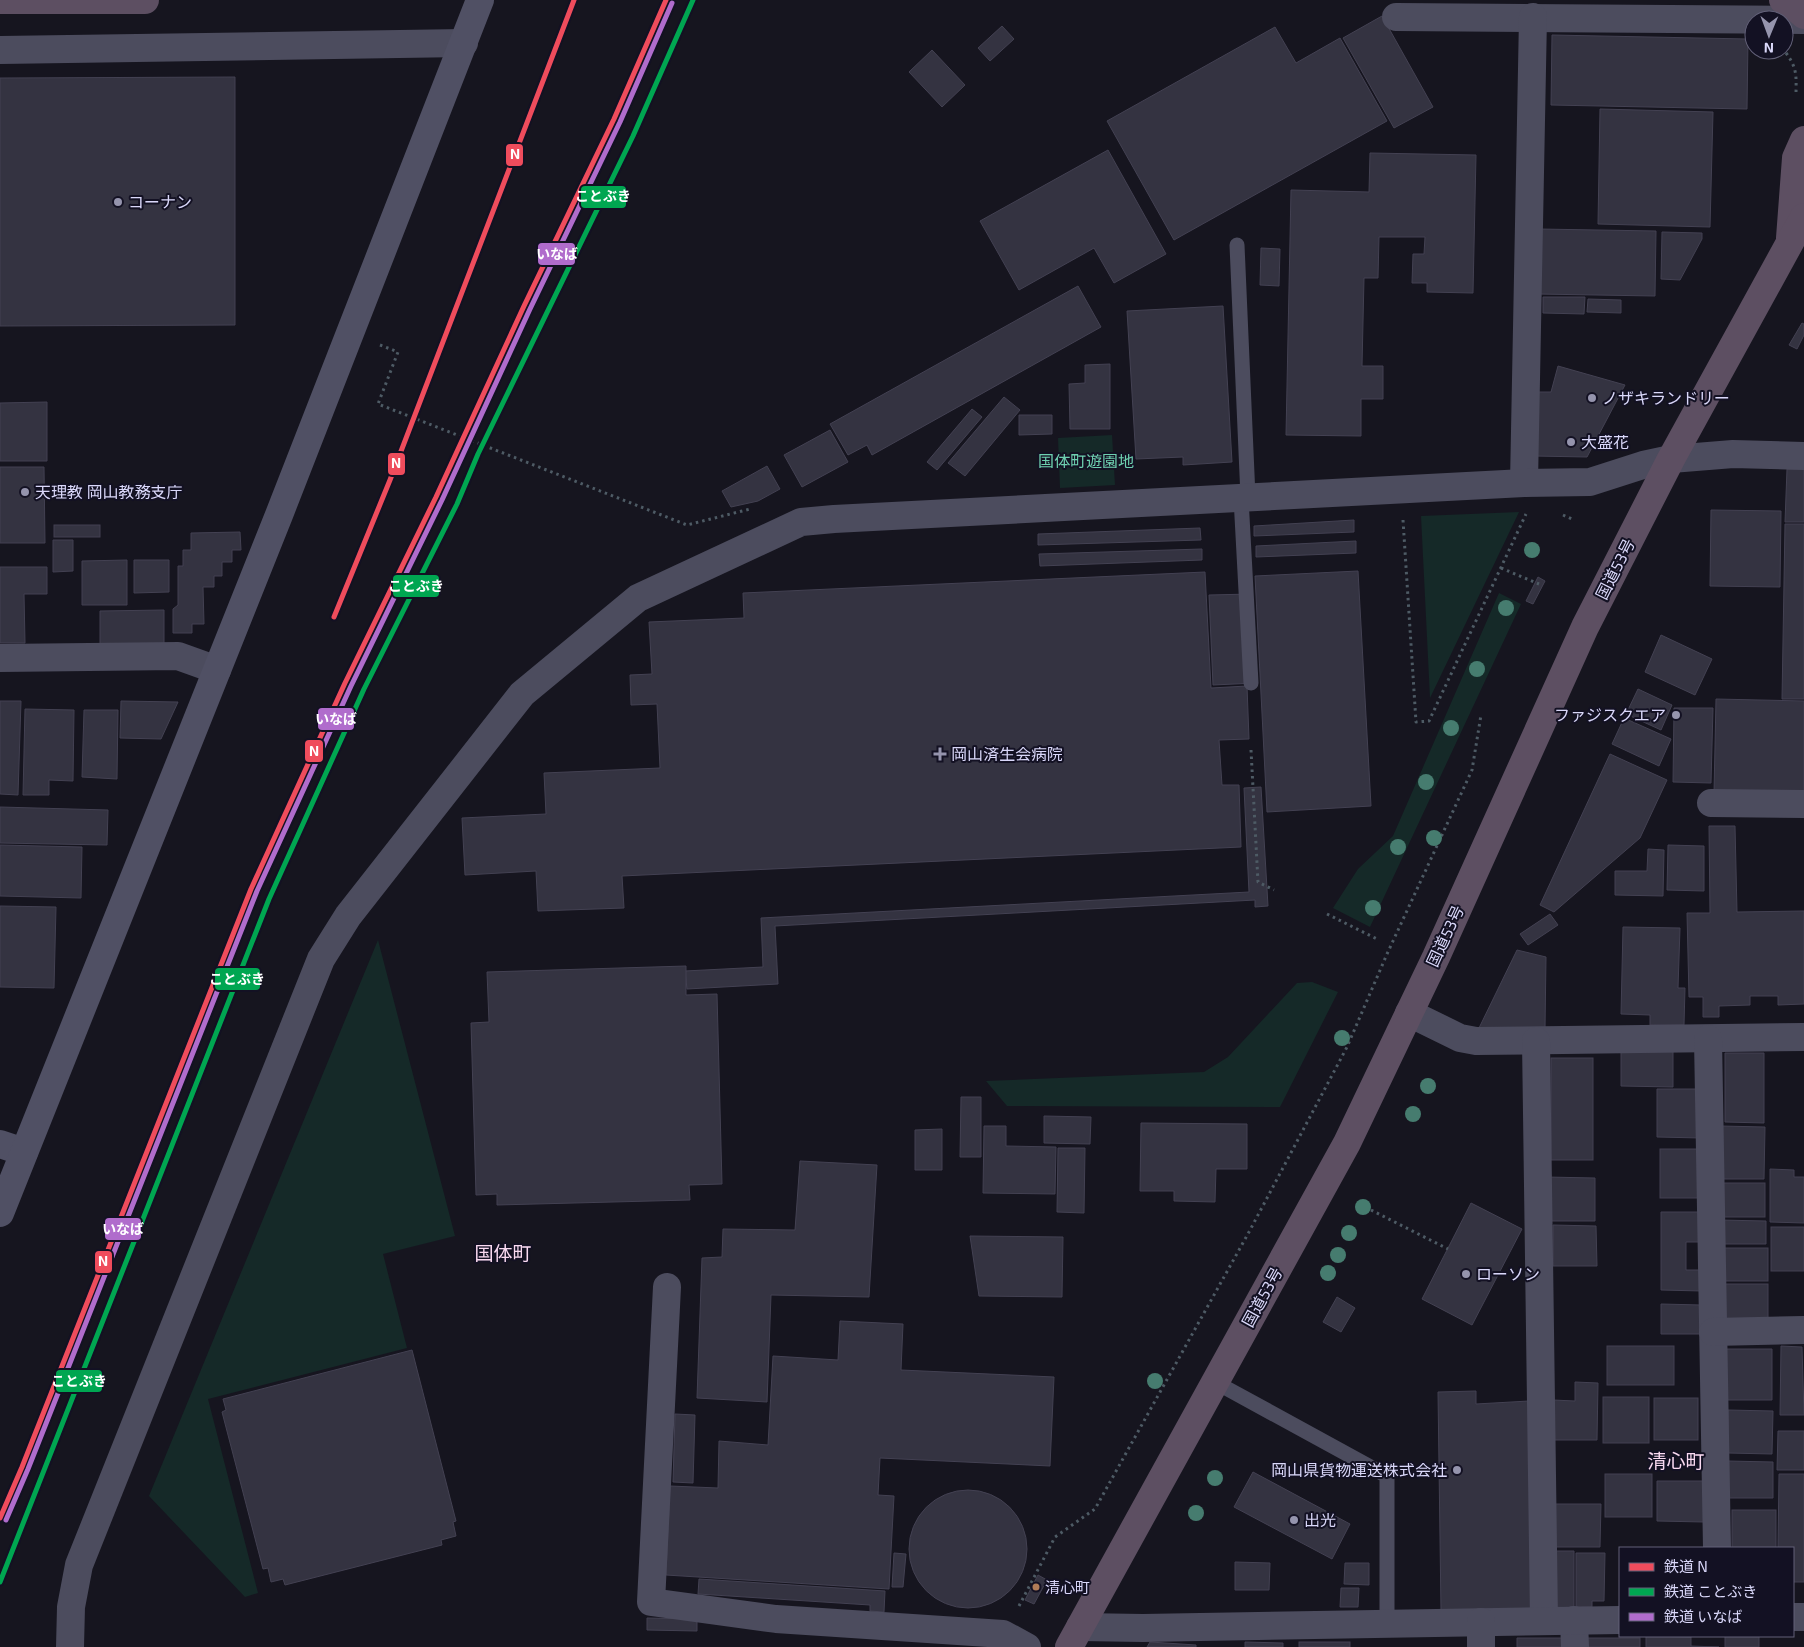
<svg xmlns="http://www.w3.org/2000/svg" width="1804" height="1647" viewBox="0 0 1804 1647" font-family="'Exo 2','Noto Sans JP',sans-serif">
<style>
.green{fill:#152928}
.building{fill:#343341;stroke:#434152}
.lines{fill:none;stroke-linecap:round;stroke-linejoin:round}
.path{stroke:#4e5b65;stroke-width:3;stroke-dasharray:2.5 4;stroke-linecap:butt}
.lane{stroke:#4c4c5e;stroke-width:15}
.street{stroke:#4c4c5e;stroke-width:28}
.secondary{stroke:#505064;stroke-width:28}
.highway{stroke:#5d4f62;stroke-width:28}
.rail-1-casing{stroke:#131123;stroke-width:9}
.rail-2-casing{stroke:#131123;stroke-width:9}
.rail-3-casing{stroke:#131123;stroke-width:9}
.rail-1{stroke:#ef4c5c;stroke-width:5}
.rail-2{stroke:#00a651;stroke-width:5}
.rail-3{stroke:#b06ccc;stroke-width:5}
.tree{fill:#467c6f}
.poi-dot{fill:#9594ad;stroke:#131123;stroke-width:2}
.bus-dot{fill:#b07c57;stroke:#131123;stroke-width:2}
.labels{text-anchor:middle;stroke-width:4;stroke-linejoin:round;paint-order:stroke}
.bus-label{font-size:15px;fill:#dad8fa;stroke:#131123;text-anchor:start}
.poi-label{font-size:16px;fill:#dad8fa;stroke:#131123;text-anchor:start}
.park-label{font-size:16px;fill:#6ed0b0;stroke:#131123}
.street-label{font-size:16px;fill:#dad8fa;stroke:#131123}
.quarter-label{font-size:19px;fill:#fadaf1;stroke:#131123}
.line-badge{stroke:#131123;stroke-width:2}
.badge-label{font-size:14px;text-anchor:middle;font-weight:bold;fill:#fff}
</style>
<rect width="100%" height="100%" fill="#16151f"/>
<g class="green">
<polygon points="1112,435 1115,485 1060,488 1058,438"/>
<polygon points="1519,512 1430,698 1421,516"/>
<polygon points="1499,593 1521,604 1370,927 1333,908 1358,869 1393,836"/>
<polygon points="378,940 455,1236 383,1254 407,1348 208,1399 258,1593 245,1597 149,1496"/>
<polygon points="1312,982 1338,992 1280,1107 1007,1106 986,1081 1204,1072 1228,1057 1297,983"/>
</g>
<g class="building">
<polygon points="1382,16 1433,107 1394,128 1343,38"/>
<polygon points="1002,26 1014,39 990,61 978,48"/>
<polygon points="1275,27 1296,63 1340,38 1387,121 1174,240 1107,121"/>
<polygon points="1552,35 1748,39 1747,109 1551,105"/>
<polygon points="932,50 965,85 942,107 909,72"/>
<polygon points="235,77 235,325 0,326 0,78"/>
<polygon points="1600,109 1713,112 1710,227 1598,224"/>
<polygon points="1108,150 1166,254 1114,283 1094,248 1019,290 980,221"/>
<polygon points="1370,153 1476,155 1473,293 1427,292 1427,283 1412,283 1413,254 1424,254 1425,237 1379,237 1378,278 1364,278 1362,366 1383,366 1383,399 1361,399 1361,436 1286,435 1291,190 1369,192"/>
<polygon points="1539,229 1656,231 1655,296 1537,294"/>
<polygon points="1662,232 1702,233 1702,239 1680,280 1661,279"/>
<polygon points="1261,248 1280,249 1279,286 1260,285"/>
<polygon points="1078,286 1101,327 872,455 867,445 848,455 830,424"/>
<polygon points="1543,297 1585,297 1584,314 1543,313"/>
<polygon points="1588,299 1621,300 1621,313 1587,312"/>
<polygon points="1223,306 1232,462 1183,465 1183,457 1136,459 1127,311"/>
<polygon points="1802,323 1804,324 1804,335 1797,349 1789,345"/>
<polygon points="1110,364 1110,429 1070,429 1069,384 1085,383 1085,365"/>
<polygon points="1558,366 1625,385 1587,457 1534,456 1535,392 1551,392"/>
<polygon points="1004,397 1020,410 965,476 948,463"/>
<polygon points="47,402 47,461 0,461 0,403"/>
<polygon points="972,409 982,417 937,470 927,462"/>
<polygon points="1019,415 1052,415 1052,434 1019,435"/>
<polygon points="830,430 848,462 802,487 784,455"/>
<polygon points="767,466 780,489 758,501 731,507 722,491"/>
<polygon points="0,467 44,467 45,543 0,543"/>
<polygon points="1787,469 1804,469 1804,522 1785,522"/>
<polygon points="1711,510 1781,511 1780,587 1710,586"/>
<polygon points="1354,520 1354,532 1254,536 1254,526"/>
<polygon points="1785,524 1804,524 1804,699 1782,699"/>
<rect x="54" y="525" width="46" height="12"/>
<polygon points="1200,528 1201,540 1038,545 1038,534"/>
<polygon points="240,532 241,550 232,550 232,562 222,562 222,576 214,576 214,587 203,587 204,624 192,624 192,633 173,633 173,609 178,605 178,566 183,566 183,550 191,550 191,533"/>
<polygon points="53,540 73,540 73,571 53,572"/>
<polygon points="1356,541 1356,553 1256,557 1256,546"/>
<polygon points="1202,549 1202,560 1040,566 1039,554"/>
<polygon points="127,560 127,605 82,605 82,561"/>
<polygon points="134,560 169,560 169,592 134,593"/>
<polygon points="0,567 47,567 47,594 24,594 25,643 0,643"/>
<polygon points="1358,571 1371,806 1267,812 1255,576"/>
<polygon points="1205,572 1211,688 1247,686 1249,739 1219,740 1222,785 1239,785 1241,847 622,876 624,908 538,911 536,871 465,875 462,818 546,814 544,773 660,768 657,704 631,705 630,675 652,674 649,622 744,618 743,593"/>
<polygon points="1538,577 1545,581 1533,604 1526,601"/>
<polygon points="1251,594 1256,683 1213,685 1209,595"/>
<polygon points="164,610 164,644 100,645 100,611"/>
<polygon points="1661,635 1712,659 1695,695 1645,672"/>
<polygon points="1638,689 1672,705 1661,730 1626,714"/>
<polygon points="1716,699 1804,701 1804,794 1714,793"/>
<polygon points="0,701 21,701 18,795 0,794"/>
<polygon points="121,701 178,702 161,739 120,738"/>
<polygon points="1674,708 1713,708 1711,783 1673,782"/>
<polygon points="25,709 74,710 73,781 49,780 49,795 23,795"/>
<polygon points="84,710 118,710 117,779 82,777"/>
<polygon points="1624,718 1671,739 1659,766 1612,744"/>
<polygon points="1610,754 1667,780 1640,838 1554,912 1540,905"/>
<polygon points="1261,787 1268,906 1255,907 1255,900 775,926 778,984 687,989 685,971 763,967 761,918 1249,892 1244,788"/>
<polygon points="0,807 108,810 107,845 0,843"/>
<polygon points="1709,826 1735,826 1737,912 1804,911 1804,1004 1778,1005 1778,996 1750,996 1750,1005 1719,1006 1719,1017 1703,1017 1703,997 1689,997 1687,913 1710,913"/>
<polygon points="0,845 82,847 81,898 0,896"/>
<polygon points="1668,845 1704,846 1704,891 1667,890"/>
<polygon points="1648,849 1664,850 1663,896 1615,895 1615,871 1647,871"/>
<polygon points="0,906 56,907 54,988 0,987"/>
<polygon points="1550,914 1558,925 1528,945 1520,934"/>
<polygon points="1623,927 1680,928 1678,988 1685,988 1684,1025 1650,1025 1650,1015 1621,1014"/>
<polygon points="1517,950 1546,957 1545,1029 1479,1028"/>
<polygon points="686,966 686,995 717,994 722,1184 689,1185 690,1200 497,1205 497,1194 476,1195 471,1023 489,1022 487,972"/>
<polygon points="1621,1051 1673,1051 1673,1087 1621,1086"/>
<polygon points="1725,1053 1764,1053 1764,1123 1725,1122"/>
<rect x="1551" y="1058" width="42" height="102"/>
<polygon points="1657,1089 1701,1089 1701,1138 1657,1137"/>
<polygon points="961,1097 981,1097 981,1157 960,1157"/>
<polygon points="1044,1116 1091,1117 1090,1144 1044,1143"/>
<polygon points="1141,1123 1247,1124 1247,1169 1216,1169 1215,1202 1174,1201 1174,1191 1140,1191"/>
<polygon points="984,1126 1006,1126 1006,1146 1056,1147 1055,1194 983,1193"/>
<polygon points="1721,1126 1765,1127 1764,1179 1721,1179"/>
<polygon points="942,1129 942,1170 915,1170 915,1130"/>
<polygon points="1058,1148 1085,1148 1084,1213 1057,1212"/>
<rect x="1660" y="1149" width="43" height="49"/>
<polygon points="800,1161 877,1165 869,1297 771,1295 767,1402 697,1398 702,1258 722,1257 723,1229 795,1230"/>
<polygon points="1770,1169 1794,1170 1794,1177 1804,1177 1804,1223 1770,1222"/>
<polygon points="1546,1177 1595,1178 1595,1221 1546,1221"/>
<rect x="1719" y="1183" width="46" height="34"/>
<polygon points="1471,1203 1522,1229 1472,1325 1422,1299"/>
<polygon points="1661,1212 1703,1212 1702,1242 1686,1242 1686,1270 1702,1270 1702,1291 1661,1290"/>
<polygon points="1719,1220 1766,1221 1766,1244 1719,1244"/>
<polygon points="1553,1225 1596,1226 1597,1266 1553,1266"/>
<rect x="1771" y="1227" width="33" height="44"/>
<polygon points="970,1236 1063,1237 1062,1297 979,1296"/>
<rect x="1722" y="1248" width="46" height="33"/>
<rect x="1722" y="1284" width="46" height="35"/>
<polygon points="1337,1297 1355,1308 1341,1332 1323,1322"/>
<polygon points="1661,1304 1701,1305 1701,1334 1661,1334"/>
<polygon points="840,1321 903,1324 901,1370 1054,1377 1050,1466 880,1458 878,1495 894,1496 889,1589 666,1575 670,1486 718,1488 719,1441 768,1445 773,1356 838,1360"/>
<rect x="1607" y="1346" width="67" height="39"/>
<polygon points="1781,1346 1802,1347 1804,1415 1780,1415"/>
<polygon points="1726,1349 1772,1349 1772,1400 1727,1400"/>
<polygon points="412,1350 456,1521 453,1522 456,1536 441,1540 442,1545 285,1585 283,1579 271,1582 268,1568 263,1569 222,1412 226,1410 223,1399"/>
<polygon points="1575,1382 1598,1383 1597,1440 1553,1440 1553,1400 1575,1401"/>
<polygon points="1476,1391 1476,1404 1529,1401 1533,1609 1441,1611 1438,1392"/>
<rect x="1603" y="1397" width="46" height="46"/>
<rect x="1654" y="1398" width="44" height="42"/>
<polygon points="1728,1410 1773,1411 1772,1454 1728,1453"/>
<polygon points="675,1414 695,1415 693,1483 673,1482"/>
<polygon points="1778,1431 1804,1431 1804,1470 1777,1470"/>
<polygon points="1728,1461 1773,1462 1773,1498 1728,1498"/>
<polygon points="1253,1472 1350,1524 1332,1559 1234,1507"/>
<rect x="1605" y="1474" width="47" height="43"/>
<polygon points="1779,1474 1804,1474 1804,1582 1793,1582 1793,1548 1778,1548"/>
<polygon points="1657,1481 1704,1481 1704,1522 1657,1521"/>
<circle cx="968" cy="1549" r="59"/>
<polygon points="1554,1504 1601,1504 1600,1547 1553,1547"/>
<rect x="1732" y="1510" width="44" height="38"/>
<polygon points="1551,1551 1574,1551 1574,1608 1551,1607"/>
<polygon points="894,1553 906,1554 903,1587 892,1587"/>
<polygon points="1576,1553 1605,1553 1604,1601 1592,1601 1592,1607 1576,1607"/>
<polygon points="1235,1562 1270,1563 1269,1590 1235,1590"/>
<polygon points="1345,1563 1369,1563 1369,1585 1344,1584"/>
<polygon points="1038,1575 1047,1580 1034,1604 1025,1600"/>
<polygon points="699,1579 885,1591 884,1612 870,1611 870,1605 698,1594"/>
<polygon points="1341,1588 1359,1588 1358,1607 1340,1607"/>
<polygon points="647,1618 697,1619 697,1631 647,1630"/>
<polygon points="1646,1636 1691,1637 1691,1646 1719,1647 1646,1647"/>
<rect x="1725" y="1636" width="34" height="11"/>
<polygon points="1517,1638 1567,1638 1566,1647 1517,1647"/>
<rect x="1581" y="1638" width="59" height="9"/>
<polygon points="1150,1642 1196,1645 1196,1647 1147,1647"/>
<polygon points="1245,1642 1283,1643 1283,1647 1245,1647"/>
<rect x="1299" y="1642" width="51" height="5"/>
</g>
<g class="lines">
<g class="path">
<path d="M1786 53C1798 69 1796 77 1796 96"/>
<polyline points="380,345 398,352 378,404 687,525 750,509"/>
<polyline points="1563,515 1574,520"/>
<polyline points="1403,520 1416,722 1429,721 1526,514"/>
<polyline points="1501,568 1539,584"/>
<polyline points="1251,750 1258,882 1274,890"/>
<polyline points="1327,914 1377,939"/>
<polyline points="1371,1210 1448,1249"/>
<polyline points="1019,1606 1055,1537 1095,1509 1249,1232 1347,1047 1387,954 1472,770 1481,715"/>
</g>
<g class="lane">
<polyline points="1237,245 1248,497"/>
<polyline points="1241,498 1251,683"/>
<polyline points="1215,1382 1387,1476 1387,1624"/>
</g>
<g class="street">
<polyline points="1396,17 1804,20"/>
<polyline points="0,50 464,43"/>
<polyline points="1524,483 1533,17"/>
<polyline points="0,658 178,656 217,670"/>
<polyline points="1711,803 1804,804"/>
<polyline points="1409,1013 1460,1038 1476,1041 1804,1037"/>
<polyline points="1708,1039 1717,1548"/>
<polyline points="1536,1041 1544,1620"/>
<polyline points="667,1287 651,1602 776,1619 1003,1634 1027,1647"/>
<polyline points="1713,1332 1804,1330"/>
<polyline points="1793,1617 1804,1617"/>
<polyline points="1574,1620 1575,1647"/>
<polyline points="1080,1627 1143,1628 1620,1620"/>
<polyline points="70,1647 71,1607 79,1565 321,959 348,916 522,694 638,598 801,522 834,519 1524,483 1590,482 1643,465 1671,459 1733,454 1804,456"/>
<polyline points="1481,1647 1481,1622"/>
</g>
<g class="secondary">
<polyline points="0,1144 24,1152"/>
<polyline points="0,1213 279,515 480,0"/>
</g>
<g class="highway">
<polyline points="0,0 145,0"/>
<polyline points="1783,0 1789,2 1804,15"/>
<polyline points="1790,238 1796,158 1804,140"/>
<polyline points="1069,1647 1347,1143 1436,957 1585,627 1671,459 1804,217"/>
</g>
<g class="rail-1-casing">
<g id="rail-1">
<polyline points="334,617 390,480 574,0"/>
<polyline points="0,1518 22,1467 251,889 345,683 436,497 524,306 614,119 666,0"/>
</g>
</g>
<g class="rail-2-casing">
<polyline id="rail-2" points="0,1582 269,899 364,689 457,504 478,454 633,136 693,0"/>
</g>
<g class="rail-3-casing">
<polyline id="rail-3" points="6,1520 28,1469 257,891 351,686 442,500 530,309 620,122 672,3"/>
</g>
<use href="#rail-1" class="rail-1"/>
<use href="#rail-2" class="rail-2"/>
<use href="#rail-3" class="rail-3"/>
</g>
<g class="tree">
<circle cx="1532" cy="550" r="8"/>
<circle cx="1506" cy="608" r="8"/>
<circle cx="1477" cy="669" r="8"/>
<circle cx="1451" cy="728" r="8"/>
<circle cx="1426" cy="782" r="8"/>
<circle cx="1434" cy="838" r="8"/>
<circle cx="1398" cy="847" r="8"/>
<circle cx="1373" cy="908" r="8"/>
<circle cx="1342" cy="1038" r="8"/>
<circle cx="1428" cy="1086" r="8"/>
<circle cx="1413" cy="1114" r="8"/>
<circle cx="1363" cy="1207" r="8"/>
<circle cx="1349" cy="1233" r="8"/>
<circle cx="1338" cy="1255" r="8"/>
<circle cx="1328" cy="1273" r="8"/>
<circle cx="1155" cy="1381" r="8"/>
<circle cx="1215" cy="1478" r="8"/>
<circle cx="1196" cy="1513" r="8"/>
</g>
<g class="poi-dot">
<circle cx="118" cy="202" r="5"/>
<circle cx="1592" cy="398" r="5"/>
<circle cx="1571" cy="442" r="5"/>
<circle cx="25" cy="492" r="5"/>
<circle cx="1676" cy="715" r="5"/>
<path d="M937.5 746.5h5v5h5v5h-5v5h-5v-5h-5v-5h5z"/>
<circle cx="1466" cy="1274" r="5"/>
<circle cx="1457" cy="1470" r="5"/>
<circle cx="1294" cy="1520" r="5"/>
</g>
<circle class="bus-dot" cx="1036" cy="1587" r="4.5"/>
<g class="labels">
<g class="bus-label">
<text x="1045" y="1593">清心町</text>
</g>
<g class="poi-label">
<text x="128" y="208">コーナン</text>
<text x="1602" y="404">ノザキランドリー</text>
<text x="1581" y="448">大盛花</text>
<text x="35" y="498">天理教 岡山教務支庁</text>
<text x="1666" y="721" text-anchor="end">ファジスクエア</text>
<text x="951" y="760">岡山済生会病院</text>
<text x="1476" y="1280">ローソン</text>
<text x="1447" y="1476" text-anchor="end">岡山県貨物運送株式会社</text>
<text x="1304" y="1526">出光</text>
</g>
<g class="park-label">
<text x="1086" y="467">国体町遊園地</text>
</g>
<g class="street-label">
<text transform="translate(1615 569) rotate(-63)" y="6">国道53号</text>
<text transform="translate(1445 936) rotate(-65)" y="6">国道53号</text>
<text transform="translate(1262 1297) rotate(-61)" y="6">国道53号</text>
</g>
<g class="quarter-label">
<text x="503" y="1260">国体町</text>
<text x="1676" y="1468">清心町</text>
</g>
</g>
<g class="line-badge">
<rect x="505" y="143" width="19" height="24" rx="5" fill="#ef4c5c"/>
<rect x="580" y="185" width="47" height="24" rx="5" fill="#00a651"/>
<rect x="537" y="242" width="39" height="24" rx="5" fill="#b06ccc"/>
<rect x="387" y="452" width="19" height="24" rx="5" fill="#ef4c5c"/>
<rect x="392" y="574" width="48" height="24" rx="5" fill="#00a651"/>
<rect x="317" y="707" width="38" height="24" rx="5" fill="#b06ccc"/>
<rect x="304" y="739" width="20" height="24" rx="5" fill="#ef4c5c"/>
<rect x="214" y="967" width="47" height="24" rx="5" fill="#00a651"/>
<rect x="104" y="1217" width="38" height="24" rx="5" fill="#b06ccc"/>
<rect x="94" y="1250" width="19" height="24" rx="5" fill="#ef4c5c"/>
<rect x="55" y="1369" width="48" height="24" rx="5" fill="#00a651"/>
</g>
<g class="badge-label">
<text x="515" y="159">N</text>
<text x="603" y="201">ことぶき</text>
<text x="557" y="259">いなば</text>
<text x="396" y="468">N</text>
<text x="416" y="591">ことぶき</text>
<text x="336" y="724">いなば</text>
<text x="314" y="756">N</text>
<text x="237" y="984">ことぶき</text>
<text x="123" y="1234">いなば</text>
<text x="103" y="1266">N</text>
<text x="79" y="1386">ことぶき</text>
</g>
<rect x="1619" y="1547" width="175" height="90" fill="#131123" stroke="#636179"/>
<rect x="1629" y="1563" width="25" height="8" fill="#ef4c5c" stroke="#636179"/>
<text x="1664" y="1572" font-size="15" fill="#dad8fa">鉄道 N</text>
<rect x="1629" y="1588" width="25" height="8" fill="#00a651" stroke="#636179"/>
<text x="1664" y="1597" font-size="15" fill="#dad8fa">鉄道 ことぶき</text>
<rect x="1629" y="1613" width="25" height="8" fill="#b06ccc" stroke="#636179"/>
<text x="1664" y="1622" font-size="15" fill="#dad8fa">鉄道 いなば</text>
<g transform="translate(1769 35) rotate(181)"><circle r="24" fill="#131123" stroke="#636179"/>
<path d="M0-4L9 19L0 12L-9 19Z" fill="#9594ad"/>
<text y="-8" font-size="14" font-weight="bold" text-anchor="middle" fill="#dad8fa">N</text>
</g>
</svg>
